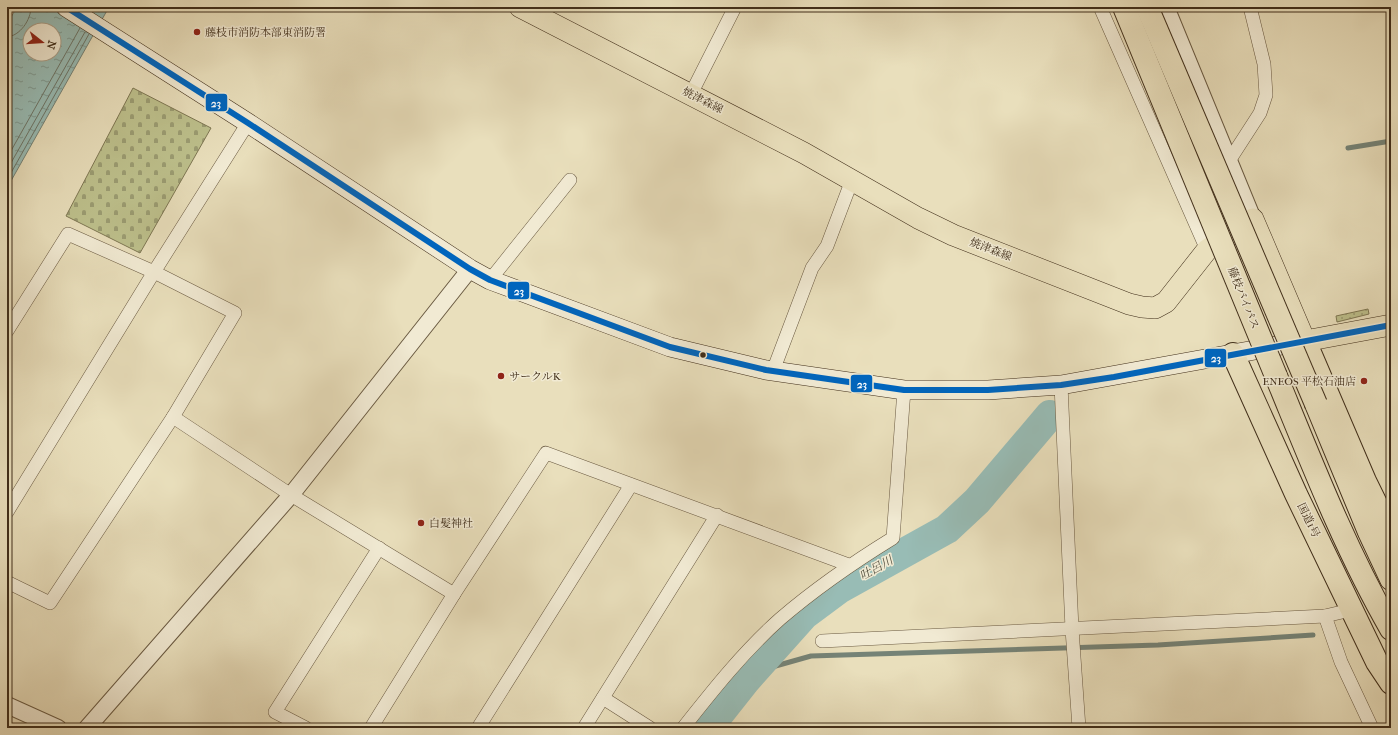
<svg xmlns="http://www.w3.org/2000/svg" width="1398" height="735" viewBox="0 0 1398 735" font-family="'IM FELL French Canon','Noto Serif JP',serif">
<style>
.grass{fill:url(#grass-dots);stroke:#7e7753}
.cemetery{fill:url(#cemetery-stones);stroke:#7e7753}
.water{fill:url(#water-ripples);stroke:#758377;fill-rule:evenodd}
.lines{fill:none;stroke-linecap:round;stroke-linejoin:round}
.shore{stroke:#6c7568;stroke-width:1}
.stream{stroke:#758377;stroke-width:5}
.river{stroke:#98bcb5;stroke-width:30}
.minor-casing{stroke:#6a5a42;stroke-width:14}
.tertiary-casing{stroke:#6a5a42;stroke-width:18}
.secondary-casing{stroke:#402e1a;stroke-width:20}
.primary-casing{stroke:#402e1a;stroke-width:22}
.trunk-casing{stroke:#402e1a;stroke-width:24}
.motorway-casing{stroke:#402e1a;stroke-width:24}
.minor{stroke:#f1ead3;stroke-width:13}
.tertiary{stroke:#f1ead3;stroke-width:16}
.secondary{stroke:#f1ead3;stroke-width:19}
.primary{stroke:#e9dfbc;stroke-width:21}
.trunk{stroke:#e9dfbc;stroke-width:22}
.motorway{stroke:#e9dfbc;stroke-width:22}
.motorway-bridge-casing{stroke:#402e1a;stroke-width:24;stroke-linecap:butt}
.motorway-bridge{stroke:#e9dfbc;stroke-width:22}
.bus-1-casing{stroke:#f1ead3;stroke-width:9}
.bus-1{stroke:#0065bd;stroke-width:6}
.poi-dot{fill:#8f2418;stroke:#f1ead3;stroke-width:1.5}
.bus-dot{fill:#402e1a;stroke:#f1ead3;stroke-width:1.5}
.labels{text-anchor:middle;stroke-width:3;stroke-linejoin:round;paint-order:stroke}
.poi-label{font-size:11px;fill:#402e1a;stroke:#f1ead3;text-anchor:start}
.street-label{font-size:11px;fill:#402e1a;stroke:#f1ead3}
.water-label{font-size:12px;font-style:italic;fill:#565241;stroke:#f1ead3}
.line-badge{stroke:#f1ead3;stroke-width:1.5}
.badge-label{font-size:11px;text-anchor:middle;font-weight:bold;fill:#fff}
</style>
<defs>
<pattern id="grass-dots" width="8" height="8" patternUnits="userSpaceOnUse"><rect width="8" height="8" fill="#bdc08c"/><path d="M2 2h.1M6 6h.1" fill="none" stroke="#9b9c72" stroke-width="1.8" stroke-linecap="round"/></pattern>
<pattern id="cemetery-stones" width="16" height="16" patternUnits="userSpaceOnUse"><rect width="16" height="16" fill="#bdc08c"/><path d="M2 7V4a2 2 0 0 1 4 0v3zM10 15v-3a2 2 0 0 1 4 0v3z" fill="#9b9c72"/></pattern>
<pattern id="water-ripples" width="26" height="14" patternUnits="userSpaceOnUse"><rect width="26" height="14" fill="#98bcb5"/><path d="M2 4q2-2 4 0t4 0M15 11q2-2 4 0t4 0" fill="none" stroke="#7d9992"/></pattern>
</defs>
<rect width="100%" height="100%" fill="#e9dfbc"/>
<filter id="stains"><feTurbulence type="fractalNoise" baseFrequency=".005" numOctaves="4"/><feColorMatrix values="0 0 0 0 .2 0 0 0 0 .09 0 0 0 0 .02 0 0 0 .5 -.17"/></filter>
<radialGradient id="worn" r=".72"><stop offset=".6" stop-color="#630" stop-opacity="0"/><stop offset="1" stop-color="#630" stop-opacity=".3"/></radialGradient>
<polygon class="grass" points="1368,309 1369,314 1337,322 1336,316"/>
<polygon class="cemetery" points="133,88 211,128 140,253 66,216"/>
<path class="water" d="M17 7H109L7 188V24ZM30 30H54V54H30Z"/>
<g class="lines">
<g class="shore">
<path d="M7 37C20 36 31 20 31 7"/>
<polyline points="7,158 80,28"/>
<polyline points="7,170 85,32"/>
<polyline points="7,180 89,34"/>
</g>
<g class="stream">
<polyline points="1348,148 1391,141"/>
<polyline points="746,680 772,667 811,656 1158,645 1313,635"/>
</g>
<polyline class="river" points="708,728 746,680 804,615 839,589 947,529 977,501 1050,415"/>
<g class="minor-casing">
<g id="minor">
<polyline points="1100,7 1207,250"/>
<polyline points="691,94 735,7"/>
<polyline points="1229,161 1260,113 1266,95 1264,64 1250,7"/>
<polyline points="490,280 570,180"/>
<polyline points="7,331 68,234 154,272 235,313 173,417 50,603 7,582"/>
<polyline points="773,371 812,268 827,246 852,180"/>
<polyline points="1061,385 1072,629 1079,728"/>
<polyline points="173,417 291,495 454,594"/>
<polyline points="7,512 154,272 248,123"/>
<polyline points="1325,616 1341,662 1372,728"/>
<polyline points="822,641 1325,616 1342,612"/>
<polyline points="603,698 650,728"/>
<polyline points="306,728 275,712 379,548"/>
<polyline points="371,728 454,594 546,453 849,565"/>
<polyline points="478,728 631,485"/>
<polyline points="584,728 717,515"/>
<path d="M683 728C713 690 744 651 780 619 815 589 854 562 893 538L904 390"/>
</g>
</g>
<g class="tertiary-casing">
<g id="tertiary">
<polyline points="1166,7 1253,219"/>
<polyline points="7,705 58,728"/>
<polyline points="87,728 291,495 470,269"/>
</g>
</g>
<g class="secondary-casing">
<polyline id="secondary" points="66,7 248,123 470,269 490,280 670,347 766,370 904,390 988,390 1061,385 1304,341"/>
</g>
<g class="primary-casing">
<polyline id="primary" points="520,7 804,153 918,218 953,235 1129,304 1142,307 1155,308 1166,302 1207,250 1253,219 1305,341 1391,325"/>
</g>
<g class="trunk-casing">
<g id="trunk">
<polyline points="1305,341 1365,481 1391,534"/>
<polyline points="1233,354 1296,494 1377,662 1391,683"/>
</g>
</g>
<g class="motorway-casing">
<g id="motorway">
<path d="M1276 376C1311 461 1345 549 1391 629"/>
<polyline points="1316,404 1369,532 1391,579"/>
</g>
</g>
<use href="#minor" class="minor"/>
<use href="#tertiary" class="tertiary"/>
<use href="#secondary" class="secondary"/>
<use href="#primary" class="primary"/>
<use href="#trunk" class="trunk"/>
<use href="#motorway" class="motorway"/>
<g class="motorway-bridge-casing">
<g id="motorway-bridge">
<polyline points="1124,7 1276,376"/>
<polyline points="1147,7 1316,404"/>
</g>
</g>
<use href="#motorway-bridge" class="motorway-bridge"/>
<g class="bus-1-casing">
<polyline id="bus-1" points="66,7 248,123 470,269 490,280 670,347 766,370 904,390 988,390 1061,385 1114,377 1391,325"/>
</g>
<use href="#bus-1" class="bus-1"/>
</g>
<g class="poi-dot">
<circle cx="197" cy="32" r="4"/>
<circle cx="501" cy="376" r="4"/>
<circle cx="1364" cy="381" r="4"/>
<circle cx="421" cy="523" r="4"/>
</g>
<circle class="bus-dot" cx="703" cy="355" r="3.5"/>
<g class="labels">
<g class="poi-label">
<text x="205" y="36">藤枝市消防本部東消防署</text>
<text x="509" y="380">サークルK</text>
<text x="1356" y="385" text-anchor="end">ENEOS 平松石油店</text>
<text x="429" y="527">白髪神社</text>
</g>
<g class="street-label">
<text transform="translate(703 100) rotate(27)" y="4">焼津森線</text>
<text transform="translate(991 249) rotate(21)" y="4">焼津森線</text>
<text transform="translate(1244 298) rotate(68)" y="4">藤枝バイパス</text>
<text transform="translate(1309 520) rotate(64)" y="4">国道1号</text>
</g>
<g class="water-label">
<text transform="translate(876 568) rotate(-29)" y="4">吐呂川</text>
</g>
</g>
<g class="line-badge">
<rect x="205" y="93" width="23" height="19" rx="4" fill="#0065bd"/>
<rect x="507" y="281" width="23" height="19" rx="4" fill="#0065bd"/>
<rect x="1204" y="348" width="23" height="20" rx="4" fill="#0065bd"/>
<rect x="850" y="374" width="23" height="19" rx="4" fill="#0065bd"/>
</g>
<g class="badge-label">
<text x="216" y="107">23</text>
<text x="519" y="295">23</text>
<text x="1216" y="362">23</text>
<text x="862" y="388">23</text>
</g>
<rect width="1398" height="735" fill="none" stroke="#e9dfbc" stroke-width="24"/>
<rect x="8" y="8" width="1382" height="719" fill="none" stroke="#402e1a" stroke-width="2"/>
<rect x="12" y="12" width="1374" height="711" fill="none" stroke="#402e1a"/>
<g transform="translate(42 42) rotate(107)"><circle r="19" fill="#f1ead3" stroke="#aa9f89"/>
<path d="M0-3L7 15L0 10L-7 15Z" fill="#8f2418"/>
<text y="-6" font-size="11" font-weight="bold" text-anchor="middle" fill="#402e1a">N</text>
</g>
<rect width="100%" height="100%" filter="url(#stains)"/>
<rect width="100%" height="100%" fill="url(#worn)"/>
</svg>
